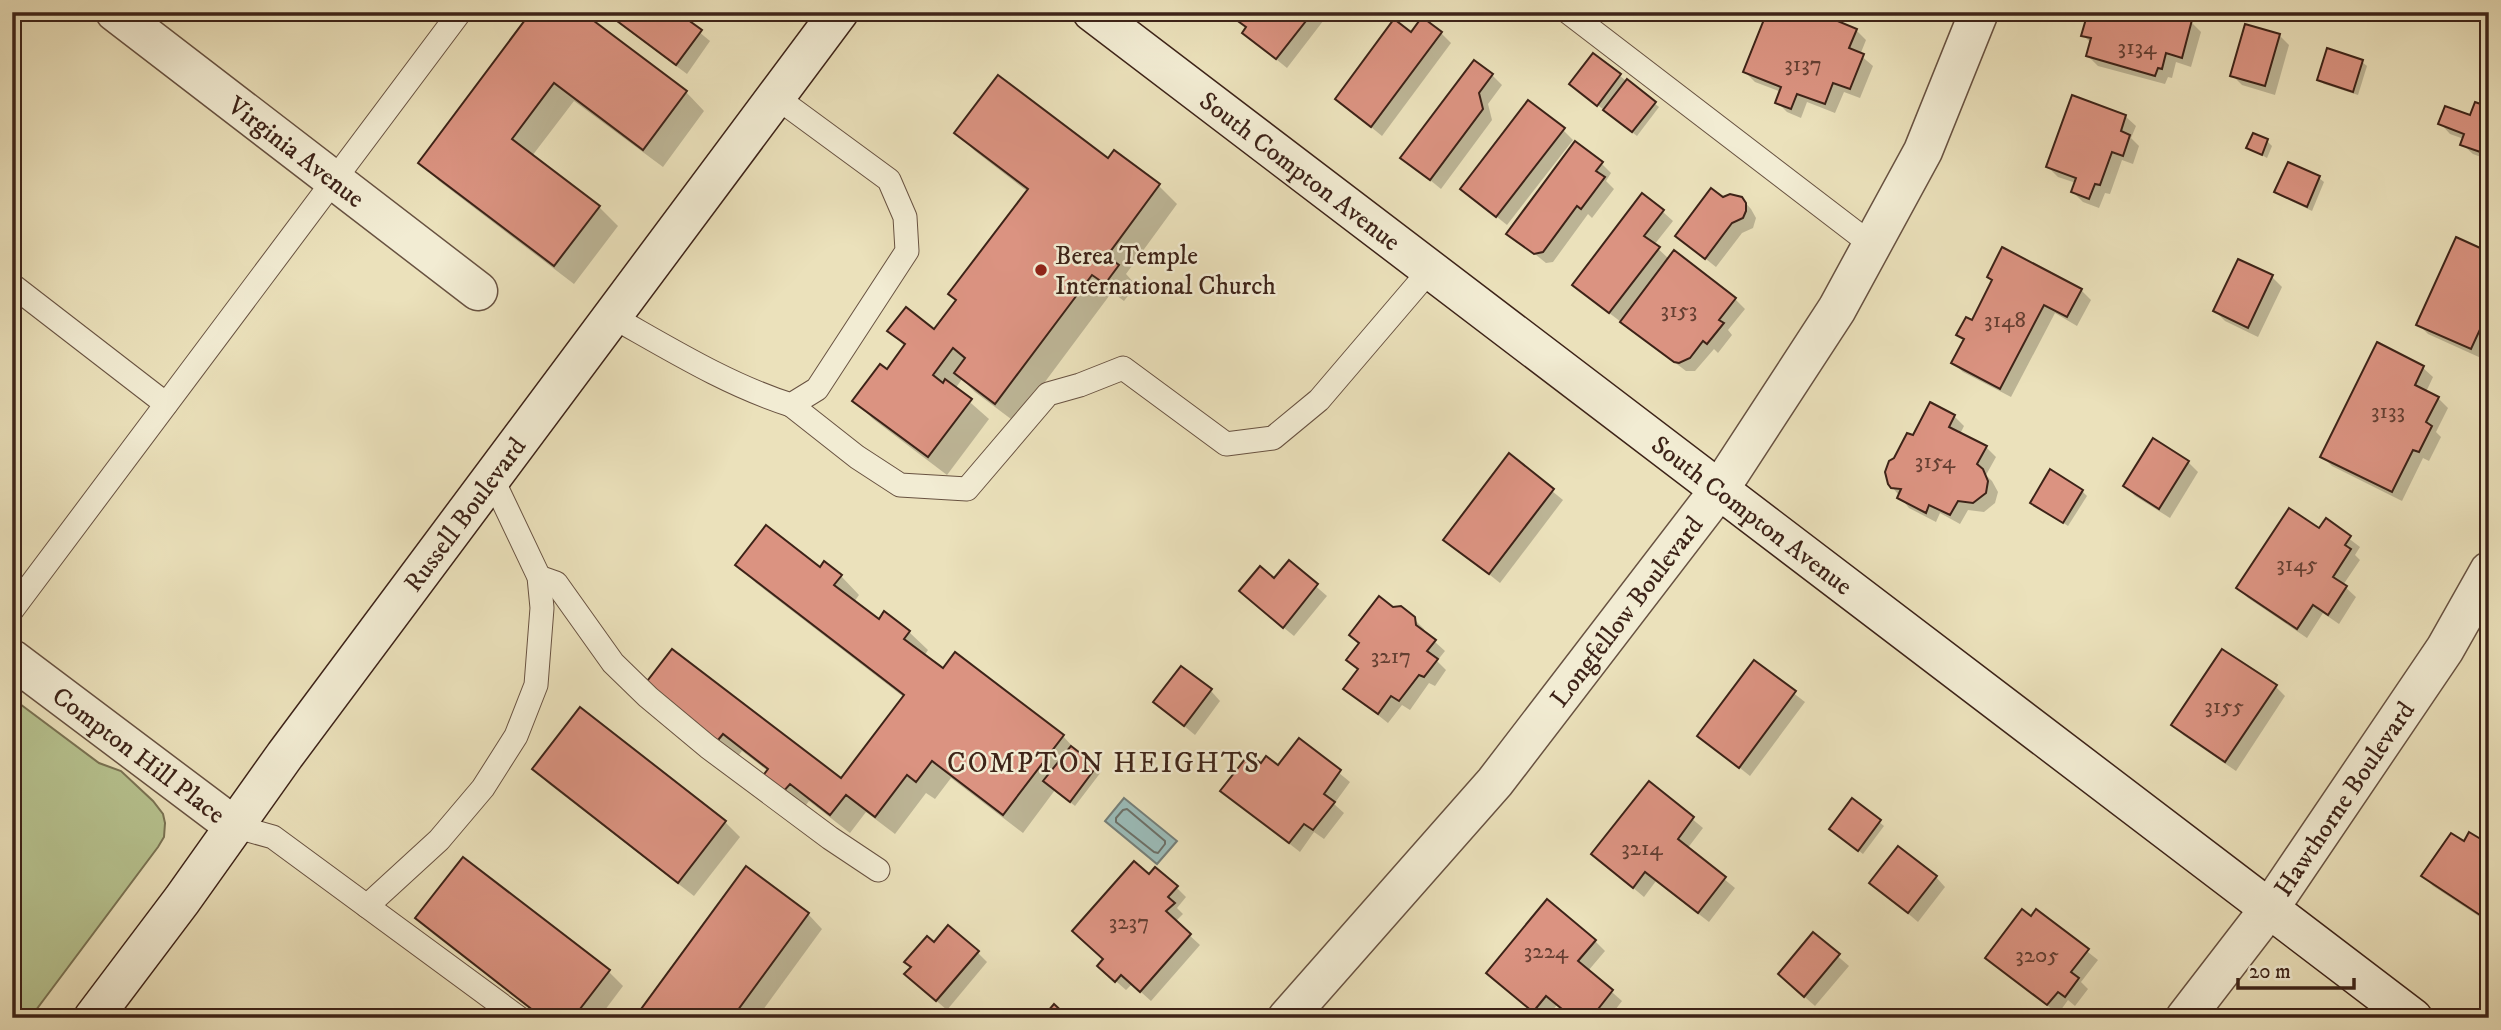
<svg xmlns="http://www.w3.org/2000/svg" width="2501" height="1030" viewBox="0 0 2501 1030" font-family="'IM FELL DW Pica',serif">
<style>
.green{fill:#b7c390;stroke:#7a7354;stroke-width:2}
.water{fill:#9bbcb9;stroke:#757f79;stroke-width:2}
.shadow{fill:#0003}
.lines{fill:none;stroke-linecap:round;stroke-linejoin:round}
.shore{stroke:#6c7068;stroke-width:2}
.building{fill:#db9381;stroke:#3d2318;stroke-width:2}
.lane-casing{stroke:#685241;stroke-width:25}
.street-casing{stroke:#685241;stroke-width:41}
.secondary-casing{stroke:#3d2318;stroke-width:41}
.lane{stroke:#f2ecd3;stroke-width:23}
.street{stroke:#f2ecd3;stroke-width:38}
.secondary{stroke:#f2ecd3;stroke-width:38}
.poi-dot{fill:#8f2418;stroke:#f2ecd3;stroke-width:2.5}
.labels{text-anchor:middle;stroke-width:5;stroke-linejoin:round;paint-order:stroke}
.number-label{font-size:23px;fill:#643f32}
.street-label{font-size:26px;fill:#3d2318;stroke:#f2ecd3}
.poi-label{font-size:26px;fill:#3d2318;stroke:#f2ecd3;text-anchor:start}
.neighbourhood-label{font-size:28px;letter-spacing:2px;fill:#3d2318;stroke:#f2ecd3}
</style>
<rect width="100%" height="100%" fill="#ebe1bb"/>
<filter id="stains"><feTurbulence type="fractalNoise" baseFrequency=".00286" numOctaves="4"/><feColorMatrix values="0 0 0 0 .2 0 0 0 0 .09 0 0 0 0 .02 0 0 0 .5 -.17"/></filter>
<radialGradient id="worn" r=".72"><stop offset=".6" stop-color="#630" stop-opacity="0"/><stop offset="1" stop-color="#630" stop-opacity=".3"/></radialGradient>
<polygon class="green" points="12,698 99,763 121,771 153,801 163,814 165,823 164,837 158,847 30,1018 12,1018"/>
<polygon class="water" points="1124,798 1177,841 1157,864 1105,821"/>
<g class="shadow">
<polygon points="533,12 686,92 704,111 663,167 574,101 532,156 599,207 618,226 574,284 439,181 420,163"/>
<polygon points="604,12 675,12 710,41 687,74"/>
<polygon points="1242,12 1330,12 1287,68 1244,33 1248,29 1237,18"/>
<polygon points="2090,12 2181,12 2201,32 2191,67 2176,62 2172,78 2168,77 2165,84 2098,66 2088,56 2091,43 2083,35"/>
<polygon points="1856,30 1866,40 1860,55 1873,66 1860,98 1844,92 1835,113 1807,102 1801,118 1787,112 1777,102 1781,92 1755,82 1745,72"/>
<polygon points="1441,33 1451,43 1382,136 1337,99 1411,34"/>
<polygon points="2279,35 2289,45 2275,95 2242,85 2232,75"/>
<polygon points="2362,62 2367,66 2358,95 2324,84 2319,80"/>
<polygon points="1492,75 1502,85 1488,104 1492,120 1441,189 1402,157"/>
<polygon points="1620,76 1659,107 1637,136 1576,88"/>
<polygon points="2489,109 2489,160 2473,154 2462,144 2464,139 2450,134 2440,123 2471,117"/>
<polygon points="2125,116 2136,126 2131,138 2139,146 2133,164 2122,160 2110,194 2105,193 2099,208 2083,202 2073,192 2076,183 2058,177 2048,167"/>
<polygon points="1563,130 1573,140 1507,225 1462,189"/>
<polygon points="956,133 1108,160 1115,152 1159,186 1177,204 1126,274 1136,285 1124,301 1112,292 1015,422 975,392 962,379 955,389 989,419 947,475 873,419 854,400 887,371 905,347 890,331 935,331 958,301 1028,192 975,151"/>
<polygon points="2267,141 2272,146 2267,158 2248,147"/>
<polygon points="1601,163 1611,173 1606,181 1614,189 1592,218 1588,214 1553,262 1546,263 1509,233"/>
<polygon points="2289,164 2319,178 2324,182 2312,211 2281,196 2276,192"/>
<polygon points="1741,198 1751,209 1756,218 1753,228 1742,233 1716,267 1677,236 1722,199"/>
<polygon points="1663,212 1673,221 1654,245 1669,259 1735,299 1745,309 1728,330 1732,335 1718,353 1714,349 1695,371 1686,371 1584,294"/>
<polygon points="2489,254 2489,341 2481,358 2428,334 2418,324"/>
<polygon points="2272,277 2282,287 2258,337 2225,321 2215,311"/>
<polygon points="2081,290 2091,300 2077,326 2055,313 2011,397 1963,372 1953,363 1965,341 1959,335 1972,323"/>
<polygon points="2423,368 2433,377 2426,392 2438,398 2448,408 2436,432 2441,437 2429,461 2423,458 2402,501 2332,466 2322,456"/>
<polygon points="1954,416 1964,426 1960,434 1986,447 1996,457 1986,475 1992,481 1998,492 1995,503 1984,512 1968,510 1960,524 1940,513 1936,522 1909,508 1889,483 1914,437"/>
<polygon points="2153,441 2188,462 2198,472 2170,518 2135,496 2125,486"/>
<polygon points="1509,456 1563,500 1500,583 1445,539"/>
<polygon points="2082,491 2087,496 2068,526 2032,502"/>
<polygon points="2326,521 2360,547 2355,555 2360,560 2343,585 2356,597 2339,624 2323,613 2307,638 2248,598 2238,588 2320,530"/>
<polygon points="1289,563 1327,596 1294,636 1251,601"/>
<polygon points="737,564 821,569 841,576 859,595 854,602 879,621 909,632 928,650 924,656 943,671 1063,736 1081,756 1101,772 1075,806 1055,790 1023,833 951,778 935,799 926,793 895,834 866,812 850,833 809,801 802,810 783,795 768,771 742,751 733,762 661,707 841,781 905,698 756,583"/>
<polygon points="1392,609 1414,619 1424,629 1425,633 1445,651 1437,661 1446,670 1435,686 1429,683 1410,710 1402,705 1388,723 1345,689 1358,671 1348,660"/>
<polygon points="1754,663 1805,702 1750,776 1700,736"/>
<polygon points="2275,686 2285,696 2236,771 2183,735 2173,725"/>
<polygon points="1211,691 1220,701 1195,735 1155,702"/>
<polygon points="580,710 725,822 740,837 694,896 549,784 535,769"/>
<polygon points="1299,740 1350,782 1334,804 1344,813 1324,839 1314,832 1300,852 1222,791 1279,768"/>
<polygon points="1649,783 1703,828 1687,849 1735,888 1709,922 1656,881 1644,897 1593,854"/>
<polygon points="1879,822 1884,826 1863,854 1836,833"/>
<polygon points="2464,844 2489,847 2489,923 2433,886 2423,876"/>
<polygon points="464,859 609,972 623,986 599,1018 542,1018 432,933 418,918"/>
<polygon points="1149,877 1176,887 1186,897 1177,908 1183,914 1175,922 1200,945 1151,1001 1132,984 1126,990 1110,976 1105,959"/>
<polygon points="1936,877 1945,887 1918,922 1871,882"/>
<polygon points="2036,911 2098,960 2081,982 2088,989 2075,1006 2068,1000 2058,1014 1987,958"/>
<polygon points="808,914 822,929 757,1018 640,1018"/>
<polygon points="1813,935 1849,966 1815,1006 1790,984"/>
<polygon points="1595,941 1605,951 1588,971 1622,1001 1609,1018 1573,1018 1557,1005 1546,1018 1541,1018 1498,982"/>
<polygon points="934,945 978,953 987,962 947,1010 917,984"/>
<polygon points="1480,1009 1490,1018 1473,1018"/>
</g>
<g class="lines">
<polygon class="shore" points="1127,809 1165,841 1165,844 1158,853 1154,852 1116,822 1116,818 1123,810"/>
</g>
<g class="building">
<polygon points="531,12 582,12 687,91 643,150 554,83 512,139 600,206 554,266 418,163"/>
<polygon points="605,12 677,12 702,30 676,65"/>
<polygon points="1240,12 1313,12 1276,59 1242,33 1246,27 1235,19"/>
<polygon points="1767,12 1816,12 1857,29 1849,48 1864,54 1850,89 1833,83 1825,104 1797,94 1791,109 1775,103 1781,87 1743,72"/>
<polygon points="2088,12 2179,12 2178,17 2192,20 2182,58 2166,53 2162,69 2158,68 2155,76 2086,56 2091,38 2081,36"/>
<polygon points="1422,17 1442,32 1371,127 1335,99 1394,19 1411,32"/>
<polygon points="2245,24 2280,34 2265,86 2230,76"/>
<polygon points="2327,48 2363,60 2353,92 2317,80"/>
<polygon points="1593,53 1621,74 1597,106 1569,84"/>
<polygon points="1474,60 1493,74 1479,93 1483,109 1430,180 1400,158"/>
<polygon points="998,75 1108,158 1114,150 1160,184 1107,256 1119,265 1105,284 1092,275 995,404 954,373 965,358 953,348 933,375 943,383 945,379 972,399 928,457 852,401 880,364 887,369 905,344 887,331 906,307 934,329 956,300 948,294 1028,189 954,133"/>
<polygon points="1627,79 1656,102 1632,132 1603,110"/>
<polygon points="2072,95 2126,115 2121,131 2130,135 2123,156 2112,152 2100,185 2095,184 2089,199 2071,192 2076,178 2046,167"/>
<polygon points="1528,100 1565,128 1496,217 1460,189"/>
<polygon points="2475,102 2489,107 2489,155 2460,145 2464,134 2438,124 2445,106 2470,115"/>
<polygon points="2253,133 2268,139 2262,155 2246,148"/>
<polygon points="1575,141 1603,162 1596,171 1605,177 1581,209 1577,206 1543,252 1534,254 1506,234"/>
<polygon points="2288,162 2320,176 2307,207 2274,192"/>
<polygon points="1711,188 1723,197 1730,194 1742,197 1746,203 1746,211 1743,218 1732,223 1705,259 1675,236"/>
<polygon points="1642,193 1664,210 1644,236 1660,247 1609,313 1572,285"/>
<polygon points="2456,237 2489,252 2489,310 2471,349 2416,325"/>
<polygon points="2002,247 2082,289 2067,317 2044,305 2000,389 1951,363 1964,339 1956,335 1966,317 1972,320 1992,280 1987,277"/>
<polygon points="1674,250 1736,298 1719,320 1724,323 1707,344 1703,341 1690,358 1679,363 1674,362 1620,322"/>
<polygon points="2238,259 2273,275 2248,328 2213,311"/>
<polygon points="2377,342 2424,366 2415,385 2439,397 2426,422 2432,426 2419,452 2413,450 2392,492 2320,457"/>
<polygon points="1930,402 1955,415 1949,427 1987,446 1977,464 1983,469 1988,481 1986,493 1973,503 1958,501 1950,515 1929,505 1926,513 1897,498 1901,489 1891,488 1888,484 1885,472 1889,461 1894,458 1907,433 1913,435"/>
<polygon points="2153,438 2189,461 2159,509 2123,486"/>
<polygon points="1509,453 1554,489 1489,574 1443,540"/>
<polygon points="2050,469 2083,490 2063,523 2030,503"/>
<polygon points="2289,508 2319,528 2326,518 2351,536 2345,545 2351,549 2333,577 2347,586 2328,615 2313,605 2297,629 2236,588"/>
<polygon points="766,525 820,567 824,561 842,575 834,585 879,619 884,611 910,631 904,639 943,668 955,652 1064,735 1003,815 932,761 916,782 907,775 875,817 846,795 830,815 790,784 783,792 762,777 768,769 723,734 714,745 641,689 672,649 841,778 904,695 735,565"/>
<polygon points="1289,560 1318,584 1283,628 1239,591 1260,566 1274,578"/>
<polygon points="1379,596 1393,607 1401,606 1415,617 1416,625 1436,640 1427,651 1438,659 1424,677 1419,675 1399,701 1391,696 1378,714 1343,689 1358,669 1346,660 1359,643 1349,635"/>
<polygon points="2222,649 2277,685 2225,762 2171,725"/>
<polygon points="1754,660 1796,691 1739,768 1697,736"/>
<polygon points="1181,666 1212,689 1184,726 1153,702"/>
<polygon points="580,707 726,821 678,883 532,769"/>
<polygon points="1299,738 1341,770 1324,794 1335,802 1313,830 1304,824 1289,843 1220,791 1249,754 1261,763 1266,756 1278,765"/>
<polygon points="1071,746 1097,766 1070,802 1043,781"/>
<polygon points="1649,781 1694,817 1678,839 1726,877 1698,913 1645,872 1633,888 1591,854"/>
<polygon points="1852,798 1881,820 1858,851 1829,829"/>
<polygon points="2469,832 2489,844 2489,921 2421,876 2451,833 2464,841"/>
<polygon points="1898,846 1937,876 1908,913 1869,883"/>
<polygon points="463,857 610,970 573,1018 543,1018 415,918"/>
<polygon points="1134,861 1149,874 1155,867 1178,886 1168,897 1175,903 1166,911 1191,934 1140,992 1121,975 1115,982 1097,966 1103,959 1072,931"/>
<polygon points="746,866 809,913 732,1018 638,1018 636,1016"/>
<polygon points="1547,899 1596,940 1578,961 1613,990 1591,1018 1573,1018 1546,996 1533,1012 1486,973"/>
<polygon points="2022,909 2031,916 2036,909 2089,949 2071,972 2079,978 2065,997 2058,992 2047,1005 1985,958"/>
<polygon points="948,925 979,951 936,1001 904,974 911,967 904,962 927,936 934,942"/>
<polygon points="1813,932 1840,954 1804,997 1778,974"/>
<polygon points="1054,1004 1069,1018 1042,1018"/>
</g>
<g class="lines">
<g class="lane-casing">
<g id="lane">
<polyline points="1568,12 1872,245"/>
<polyline points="12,285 166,404"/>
<path d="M613 317C670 349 728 385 791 405L817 389 907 251 905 217 889 180 776 97"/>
<polyline points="791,405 857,457 900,485 967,489 1048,394 1080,385 1123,368 1226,444 1273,438 1319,400 1430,270"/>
<polyline points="539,577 556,583 613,663 648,697 708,747 830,838 878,870"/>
<polyline points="12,610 460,12"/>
<polyline points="234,826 273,837 519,1018"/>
<polyline points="367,906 439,840 483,788 516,736 536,685 542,608 539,577 492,478"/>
</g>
</g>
<g class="street-casing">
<g id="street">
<path id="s1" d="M115 12 478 291"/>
<path id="s2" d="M12 659 234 826"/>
<path id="s3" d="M1287 1018 1495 782 1719 490 1837 309 1923 151 1979 12"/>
<path id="s4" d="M2185 1018 2269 909 2445 649 2489 571"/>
</g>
</g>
<g class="secondary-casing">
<g id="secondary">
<path id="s5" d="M1092 12 2413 1018"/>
<path id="s6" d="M93 1018 182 900 285 755 839 12"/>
</g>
</g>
<use href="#lane" class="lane"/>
<use href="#street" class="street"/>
<use href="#secondary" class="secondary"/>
</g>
<circle class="poi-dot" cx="1041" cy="270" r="7"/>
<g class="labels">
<g class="number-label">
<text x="2137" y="54">3134</text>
<text x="1803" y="71">3137</text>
<text x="1679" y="317">3153</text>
<text x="2005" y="327">3148</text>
<text x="2388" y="418">3133</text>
<text x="1935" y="468">3154</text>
<text x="2297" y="571">3145</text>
<text x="1391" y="663">3217</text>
<text x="2224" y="713">3155</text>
<text x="1642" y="855">3214</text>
<text x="1129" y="929">3237</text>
<text x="1546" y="958">3224</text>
<text x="2037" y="962">3205</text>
</g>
<g class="street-label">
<text dy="9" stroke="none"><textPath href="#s1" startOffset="229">Virginia Avenue</textPath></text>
<text dy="9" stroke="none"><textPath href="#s5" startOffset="262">South Compton Avenue</textPath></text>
<text dy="9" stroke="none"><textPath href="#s6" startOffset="626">Russell Boulevard</textPath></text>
<text dy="9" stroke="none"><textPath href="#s5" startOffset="830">South Compton Avenue</textPath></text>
<text dy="9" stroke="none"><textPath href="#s3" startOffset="530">Longfellow Boulevard</textPath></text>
<text dy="9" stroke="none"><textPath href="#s2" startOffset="159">Compton Hill Place</textPath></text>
<text dy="9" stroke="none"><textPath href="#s4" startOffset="271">Hawthorne Boulevard</textPath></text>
</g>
<g class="poi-label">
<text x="1055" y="264">Berea Temple<tspan x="1055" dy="30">International Church</tspan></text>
</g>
<g class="neighbourhood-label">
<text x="1104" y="772">COMPTON HEIGHTS</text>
</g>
</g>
<rect width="2501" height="1030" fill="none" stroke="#ebe1bb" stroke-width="42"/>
<rect x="14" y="14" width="2473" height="1002" fill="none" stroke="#3d2318" stroke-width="3.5"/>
<rect x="21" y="21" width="2459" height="988" fill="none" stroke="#3d2318" stroke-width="2"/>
<path d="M2238 978v10h116v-10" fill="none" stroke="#3d2318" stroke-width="3.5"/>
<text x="2249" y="978" font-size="21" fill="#3d2318" stroke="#f2ecd3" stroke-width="5" paint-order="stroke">20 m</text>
<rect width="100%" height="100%" filter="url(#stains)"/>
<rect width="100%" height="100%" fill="url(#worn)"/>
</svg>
